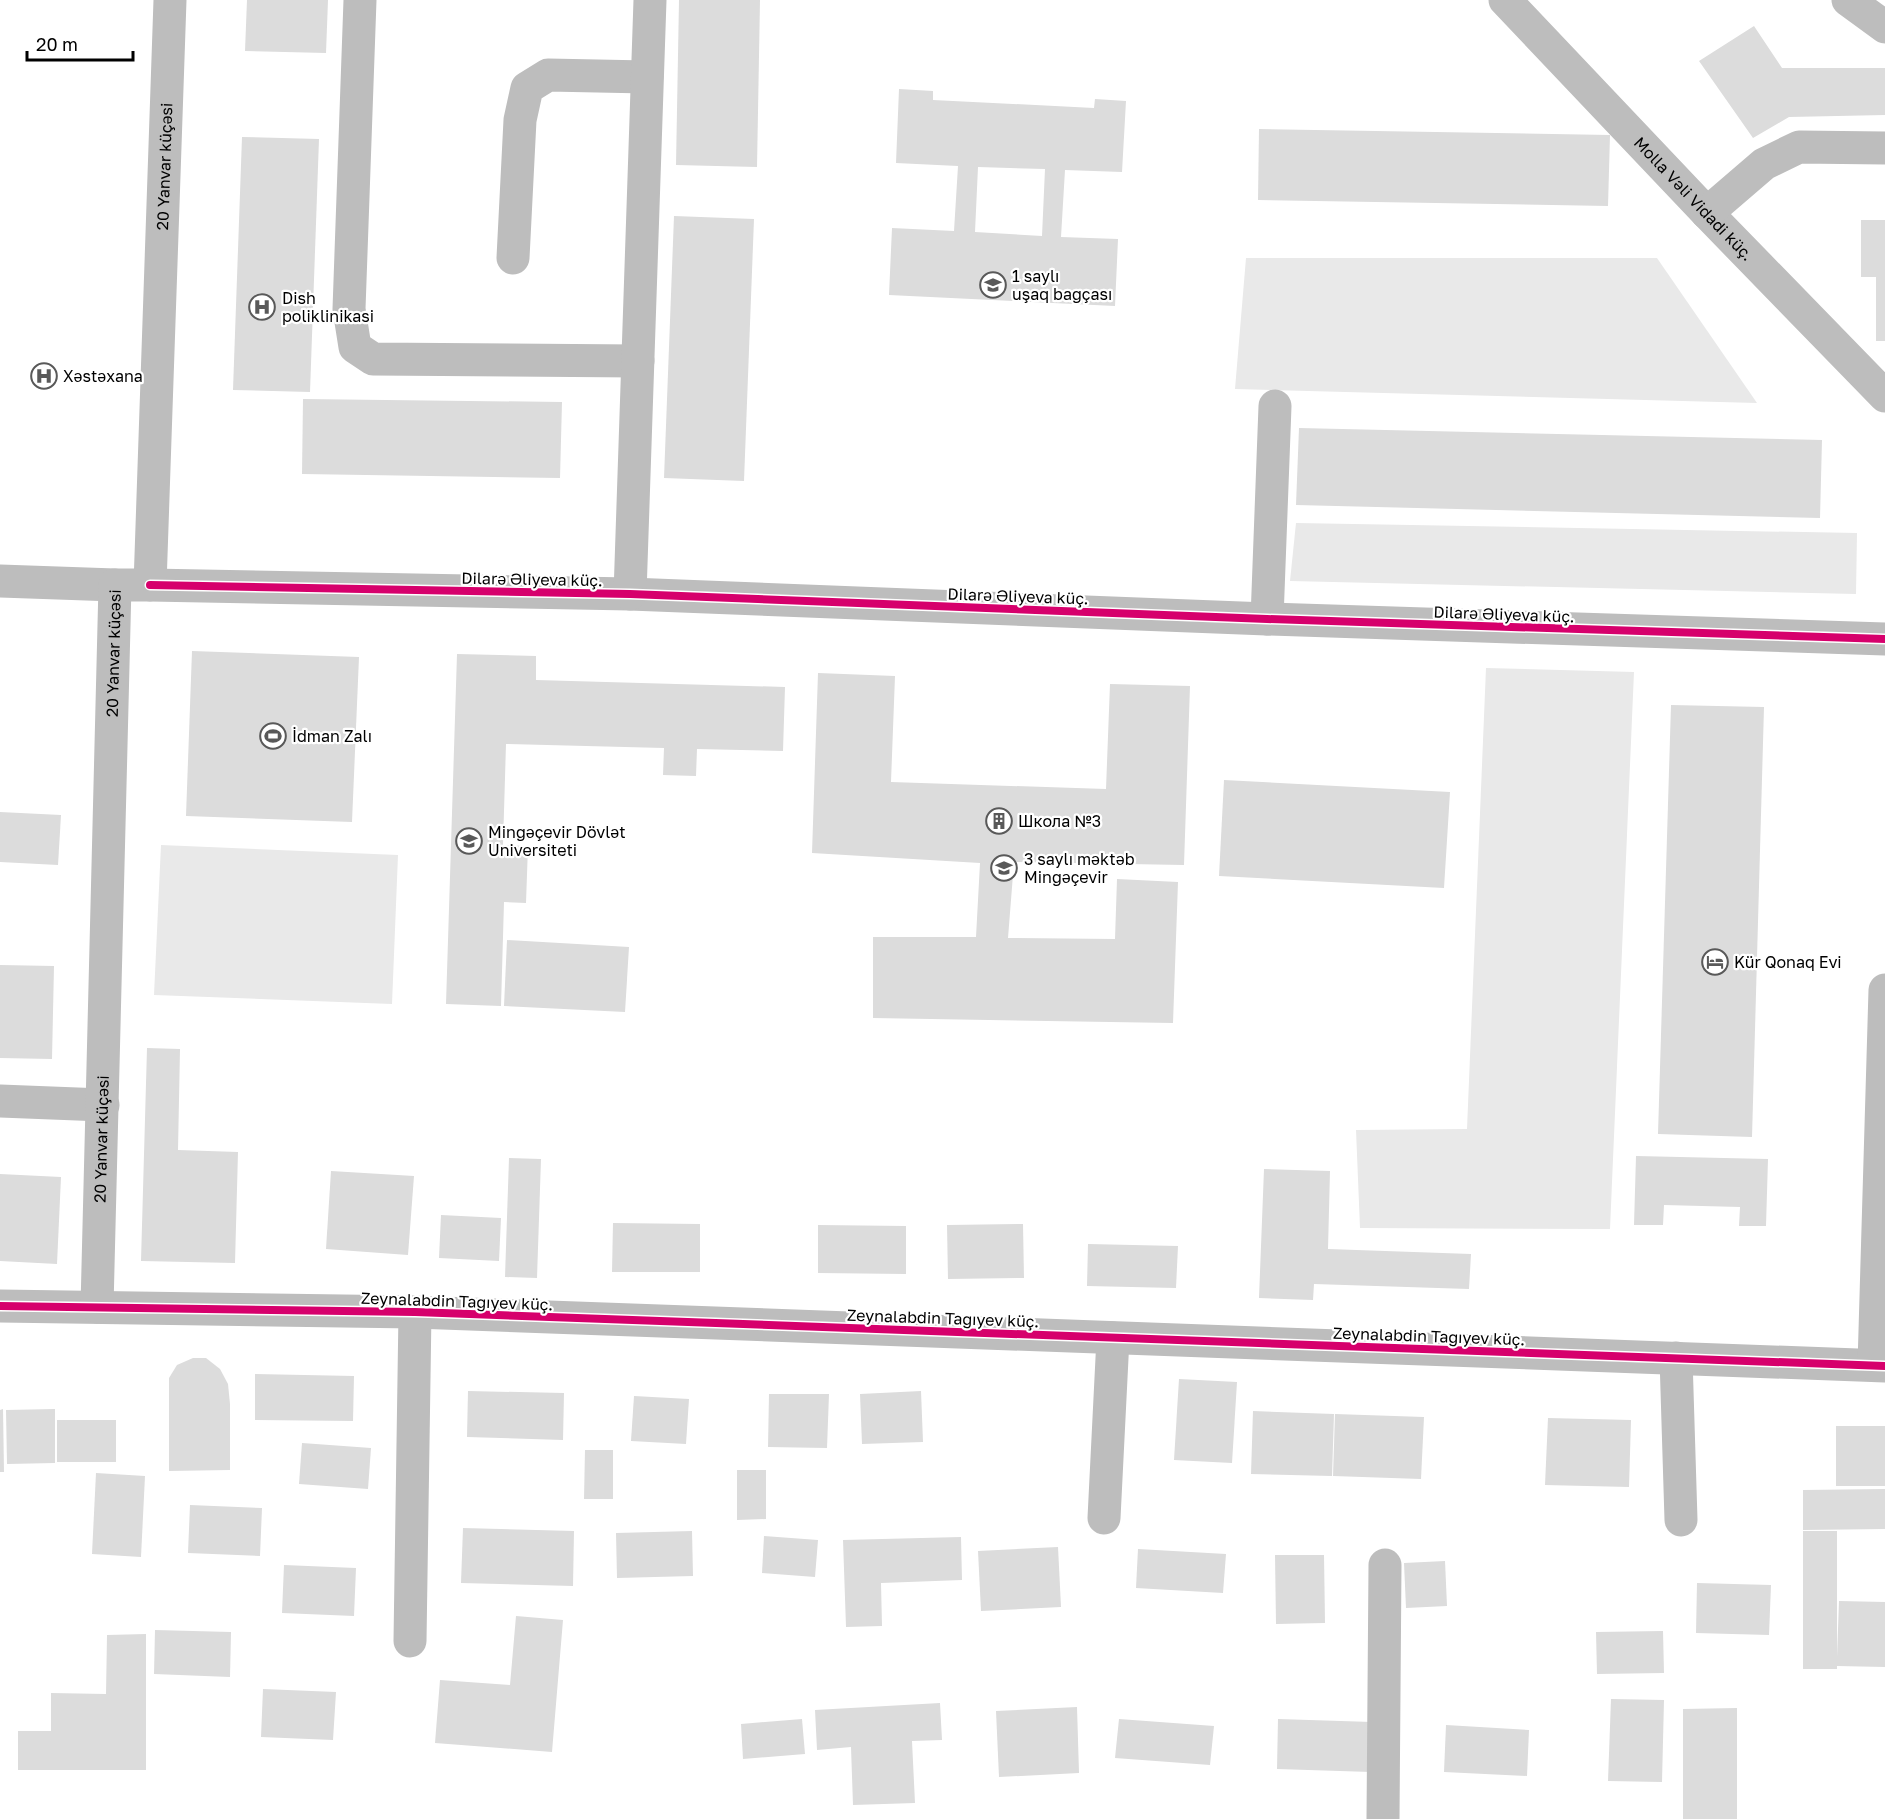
<svg xmlns="http://www.w3.org/2000/svg" width="1885" height="1819" viewBox="0 0 1885 1819" font-family="'Golos Text',sans-serif">
<style>
.green{fill:#e9e9e9}
.building{fill:#dcdcdc;fill-rule:evenodd}
.lines{fill:none;stroke-linecap:round;stroke-linejoin:round}
.minor{stroke:#bdbdbd;stroke-width:33}
.cycleway-casing{stroke:#fff;stroke-width:11}
.cycleway{stroke:#d6006c;stroke-width:8}
.labels{text-anchor:middle;stroke-width:4.5;stroke-linejoin:round;paint-order:stroke}
.street-label{font-size:16px;fill:#000;stroke:#fff}
.poi-label{font-size:16px;fill:#000;stroke:#fff;text-anchor:start}
</style>
<rect width="100%" height="100%" fill="#fff"/>
<g class="green">
<polygon points="1246,258 1657,258 1757,403 1235,389"/>
<polygon points="1296,523 1857,533 1856,594 1290,581"/>
<polygon points="1486,668 1634,672 1610,1229 1360,1228 1356,1130 1467,1129"/>
<polygon points="161,845 398,855 392,1004 154,995"/>
</g>
<g class="building">
<polygon points="247,0 328,0 326,53 245,51"/>
<polygon points="679,0 760,0 757,167 676,165"/>
<polygon points="1754,26 1782,68 1885,68 1885,115 1789,117 1753,138 1699,61"/>
<path d="M899 89 933 91V100L1094 108 1095 99 1126 101 1122 172 1065 170 1061 237 1118 239 1115 306 889 295 892 228 954 231 958 166 896 163ZM978 167 1045 169 1042 236 975 232Z"/>
<polygon points="1259,129 1610,135 1608,206 1258,200"/>
<polygon points="242,137 319,139 310,392 233,390"/>
<polygon points="674,216 754,219 744,481 664,478"/>
<polygon points="1861,220 1885,220 1885,341 1876,341 1876,277 1861,277"/>
<polygon points="303,399 562,402 560,478 302,474"/>
<polygon points="1299,428 1822,440 1820,518 1296,505"/>
<polygon points="192,651 359,657 352,822 186,816"/>
<polygon points="457,654 536,656 536,680 785,687 783,751 697,749 696,776 663,775 664,748 506,744 503,845 528,846 526,903 504,902 501,1006 446,1004"/>
<polygon points="818,673 895,676 891,782 1106,789 1110,684 1190,686 1184,865 1014,862 1008,938 1115,939 1117,879 1178,882 1173,1023 873,1018 873,937 976,937 980,863 812,853"/>
<polygon points="1671,705 1764,707 1752,1137 1658,1134"/>
<polygon points="1224,780 1450,792 1444,888 1219,876"/>
<polygon points="0,812 61,815 58,865 0,862"/>
<polygon points="507,940 629,947 625,1012 504,1006"/>
<polygon points="0,965 54,966 52,1059 0,1058"/>
<polygon points="147,1048 180,1049 178,1150 238,1152 235,1263 141,1261"/>
<polygon points="1636,1156 1768,1159 1766,1226 1739,1226 1740,1207 1664,1205 1663,1225 1634,1225"/>
<polygon points="509,1158 541,1159 537,1278 505,1277"/>
<polygon points="1264,1169 1330,1171 1328,1249 1471,1254 1469,1289 1314,1284 1313,1300 1259,1298"/>
<polygon points="331,1171 414,1176 408,1255 326,1249"/>
<polygon points="0,1174 61,1177 57,1264 0,1261"/>
<polygon points="441,1215 501,1218 499,1261 439,1258"/>
<polygon points="613,1223 700,1224 700,1272 612,1272"/>
<polygon points="1023,1224 1024,1278 948,1279 947,1225"/>
<polygon points="818,1225 906,1226 906,1274 818,1273"/>
<polygon points="1088,1244 1178,1246 1176,1288 1087,1286"/>
<polygon points="193,1358 206,1358 220,1369 228,1384 230,1404 230,1470 169,1471 169,1378 177,1365"/>
<polygon points="255,1374 354,1376 353,1421 255,1420"/>
<polygon points="1179,1379 1237,1382 1232,1463 1174,1460"/>
<polygon points="468,1391 564,1393 563,1440 467,1437"/>
<polygon points="921,1391 923,1442 862,1444 860,1394"/>
<polygon points="769,1394 829,1394 827,1448 768,1447"/>
<polygon points="634,1396 689,1399 686,1444 631,1441"/>
<polygon points="3,1409 4,1472 0,1472 0,1410"/>
<polygon points="55,1409 55,1463 7,1464 6,1410"/>
<polygon points="1253,1411 1334,1414 1332,1476 1251,1474"/>
<polygon points="1335,1414 1424,1417 1421,1479 1333,1476"/>
<polygon points="1548,1418 1631,1420 1629,1487 1545,1485"/>
<rect x="57" y="1420" width="59" height="42"/>
<rect x="1836" y="1426" width="49" height="60"/>
<polygon points="302,1443 371,1448 368,1489 299,1484"/>
<polygon points="585,1450 613,1450 613,1499 584,1499"/>
<polygon points="737,1470 766,1470 766,1519 737,1520"/>
<polygon points="96,1473 145,1476 141,1557 92,1554"/>
<polygon points="1885,1489 1885,1529 1803,1530 1803,1490"/>
<polygon points="190,1505 262,1508 260,1556 188,1553"/>
<polygon points="463,1528 574,1531 573,1586 461,1583"/>
<polygon points="692,1531 693,1576 617,1578 616,1533"/>
<polygon points="1803,1531 1837,1531 1837,1657 1839,1601 1885,1602 1885,1667 1837,1666 1837,1669 1803,1669"/>
<polygon points="764,1536 818,1540 815,1577 762,1573"/>
<polygon points="961,1537 962,1580 881,1583 882,1626 846,1627 843,1540"/>
<polygon points="1058,1547 1061,1607 981,1611 978,1551"/>
<polygon points="1138,1549 1226,1554 1223,1593 1136,1588"/>
<polygon points="1275,1555 1324,1555 1325,1623 1276,1624"/>
<polygon points="1445,1561 1447,1606 1406,1608 1404,1563"/>
<polygon points="284,1565 356,1568 354,1616 282,1613"/>
<polygon points="1697,1583 1771,1585 1769,1635 1696,1633"/>
<polygon points="516,1616 563,1620 552,1752 435,1743 440,1680 510,1685"/>
<polygon points="155,1630 231,1632 230,1677 154,1674"/>
<polygon points="1663,1631 1664,1673 1597,1674 1596,1632"/>
<polygon points="146,1634 146,1770 18,1770 18,1731 51,1731 51,1693 106,1694 107,1635"/>
<polygon points="263,1689 336,1692 333,1740 261,1737"/>
<polygon points="1611,1699 1664,1700 1662,1782 1608,1781"/>
<polygon points="940,1703 942,1740 912,1741 915,1803 853,1805 851,1747 817,1750 815,1710"/>
<polygon points="1077,1707 1079,1773 999,1777 996,1711"/>
<polygon points="1737,1708 1737,1819 1683,1819 1683,1709"/>
<polygon points="802,1719 805,1754 743,1759 741,1724"/>
<polygon points="1119,1719 1214,1726 1210,1765 1115,1758"/>
<polygon points="1278,1719 1372,1722 1371,1772 1277,1769"/>
<polygon points="1446,1725 1529,1730 1527,1776 1444,1772"/>
</g>
<g class="lines">
<g class="minor">
<polyline points="360,0 349,309 355,347 373,359 638,361"/>
<path id="s1" d="M1505 0 1707 213 1885 396"/>
<polyline points="1848,0 1885,27"/>
<polyline points="1707,213 1764,164 1799,147 1885,148"/>
<polyline points="513,258 520,120 527,88 548,75 647,77"/>
<polyline points="0,581 115,585"/>
<polyline points="150,585 630,594 1267,619 1885,639"/>
<polyline points="630,594 650,0"/>
<polyline points="1267,619 1275,406"/>
<polyline points="0,1101 103,1105"/>
<polyline points="0,1306 415,1312 1885,1366"/>
<path id="s2" d="M97 1307 115 585H150L170 0"/>
<polyline points="1676,1358 1681,1520"/>
<polyline points="1874,1365 1885,990"/>
<polyline points="1104,1518 1113,1338"/>
<polyline points="410,1641 415,1312"/>
<polyline points="1383,1819 1385,1565"/>
</g>
<g class="cycleway-casing">
<g id="cycleway">
<polyline points="150,585 630,594 1267,619 1885,639"/>
<polyline points="0,1306 415,1312 1885,1366"/>
</g>
</g>
<use href="#cycleway" class="cycleway"/>
</g>
<defs>
<g id="school-ring" transform="scale(1.35)"><circle r="9.5" fill="#fff" stroke="#595959" stroke-width="1.5"/><path d="M0-5L7-2L0 1L-7-2ZM-4 1L0 2.5L4 1V4Q0 6-4 4Z" fill="#595959"/></g>
<g id="hospital-ring" transform="scale(1.35)"><circle r="9.5" fill="#fff" stroke="#595959" stroke-width="1.5"/><path d="M-5-5h3v3.5h4V-5h3V5h-3V1.5h-4V5h-3Z" fill="#595959"/></g>
<g id="stadium-ring" transform="scale(1.35)"><circle r="9.5" fill="#fff" stroke="#595959" stroke-width="1.5"/><path d="M0-5a6.5 5 0 1 0 0 10a6.5 5 0 1 0 0-10ZM-3.5-1.8h7v3.6h-7Z" fill="#595959"/></g>
<g id="building-ring" transform="scale(1.35)"><circle r="9.5" fill="#fff" stroke="#595959" stroke-width="1.5"/><path d="M-4-6H4V6H1V3H-1V6H-4ZM-2.5-4.3h1.7v1.8h-1.7ZM.8-4.3h1.7v1.8H.8ZM-2.5-1h1.7V.8h-1.7ZM.8-1h1.7V.8H.8Z" fill="#595959"/></g>
<g id="university-ring" transform="scale(1.35)"><circle r="9.5" fill="#fff" stroke="#595959" stroke-width="1.5"/><path d="M0-5L7-2L0 1L-7-2ZM-4 1L0 2.5L4 1V4Q0 6-4 4Z" fill="#595959"/></g>
<g id="hotel-ring" transform="scale(1.35)"><circle r="9.5" fill="#fff" stroke="#595959" stroke-width="1.5"/><path d="M-6-4.5h1.5V1H6V5H4.5V3h-9V5H-6ZM-4 0a1.8 1.8 0 1 1 3.6 0ZM.5 0V-2.5h3Q6-2.5 6 0Z" fill="#595959"/></g>
</defs>
<g fill-rule="evenodd">
<use href="#school-ring" x="993" y="285"/>
<use href="#hospital-ring" x="262" y="307"/>
<use href="#hospital-ring" x="44" y="376"/>
<use href="#stadium-ring" x="273" y="736"/>
<use href="#building-ring" x="999" y="821"/>
<use href="#university-ring" x="469" y="841"/>
<use href="#school-ring" x="1004" y="868"/>
<use href="#hotel-ring" x="1715" y="962"/>
</g>
<g class="labels">
<g class="street-label">
<text dy="6" stroke="none"><textPath href="#s2" startOffset="1176">20 Yanvar küçəsi</textPath></text>
<text dy="6" stroke="none"><textPath href="#s1" startOffset="274">Molla Vəli Vidadi küç.</textPath></text>
<text transform="translate(532 579) rotate(1)" y="6">Dilarə Əliyeva küç.</text>
<text transform="translate(1018 596) rotate(2)" y="6">Dilarə Əliyeva küç.</text>
<text transform="translate(1504 614) rotate(2)" y="6">Dilarə Əliyeva küç.</text>
<text dy="6" stroke="none"><textPath href="#s2" startOffset="654">20 Yanvar küçəsi</textPath></text>
<text dy="6" stroke="none"><textPath href="#s2" startOffset="168">20 Yanvar küçəsi</textPath></text>
<text transform="translate(457 1301) rotate(2)" y="6">Zeynalabdin Tağıyev küç.</text>
<text transform="translate(943 1318) rotate(2)" y="6">Zeynalabdin Tağıyev küç.</text>
<text transform="translate(1429 1336) rotate(2)" y="6">Zeynalabdin Tağıyev küç.</text>
</g>
<g class="poi-label">
<text x="1012" y="282">1 saylı<tspan x="1012" dy="18">uşaq bağçası</tspan></text>
<text x="282" y="304">Dish<tspan x="282" dy="18">poliklinikasi</tspan></text>
<text x="63" y="382">Xəstəxana</text>
<text x="292" y="742">İdman Zalı</text>
<text x="1018" y="827">Школа №3</text>
<text x="488" y="838">Mingəçevir Dövlət<tspan x="488" dy="18">Universiteti</tspan></text>
<text x="1024" y="865">3 saylı məktəb<tspan x="1024" dy="18">Mingəçevir</tspan></text>
<text x="1734" y="968">Kür Qonaq Evi</text>
</g>
</g>
<path d="M27 51v9h106v-9" fill="none" stroke="#000000" stroke-width="3"/>
<text x="36" y="51" font-size="18" fill="#000000" stroke="#ffffff" stroke-width="4.5" paint-order="stroke">20 m</text>
</svg>
